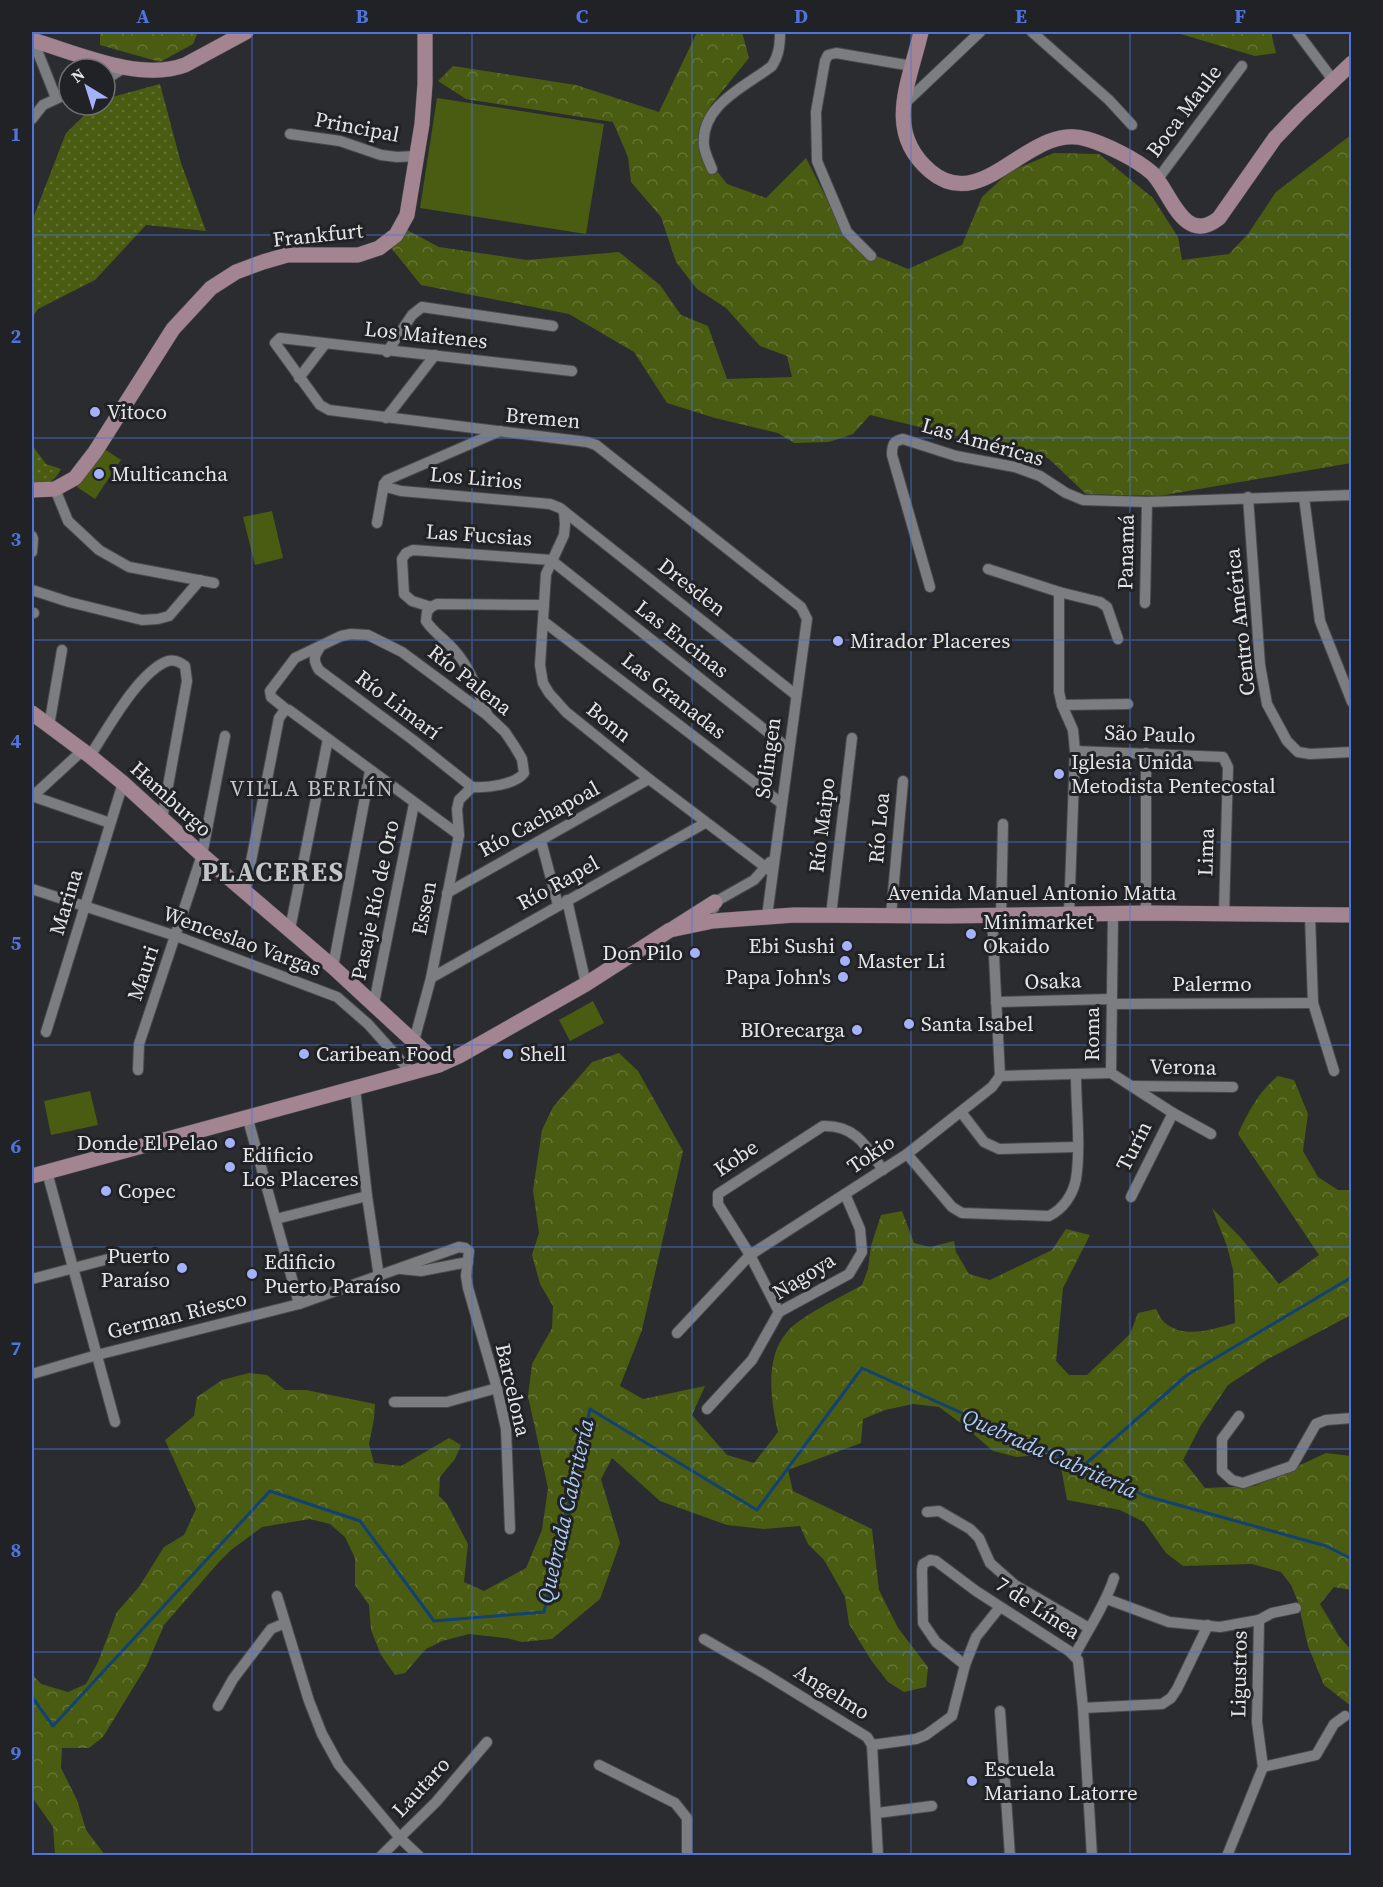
<svg xmlns="http://www.w3.org/2000/svg" width="1383" height="1887" viewBox="0 0 1383 1887" font-family="'Source Serif 4',serif">
<style>
.grass{fill:url(#grass-dots)}
.forest{fill:url(#forest-crowns)}
.pitch{fill:#4a5c11}
.lines{fill:none;stroke-linecap:round;stroke-linejoin:round}
.stream{stroke:#114175;stroke-width:3}
.street-casing{stroke:#494a4d;stroke-width:12}
.secondary-casing{stroke:#494a4d;stroke-width:16}
.street{stroke:#7c7d81;stroke-width:10}
.secondary{stroke:#a38491;stroke-width:15}
.grid{fill:none;stroke:#4f74dc;stroke-width:1.5;stroke-opacity:0.55}
.poi-dot{fill:#a4b2fc;stroke:#212225;stroke-width:2}
.labels{text-anchor:middle;stroke-width:6;stroke-linejoin:round;paint-order:stroke}
.street-label{font-size:21px;fill:#e4e5e7;stroke:#212225}
.poi-label{font-size:21px;fill:#e4e5e7;stroke:#212225;text-anchor:start}
.neighbourhood-label{font-size:22px;letter-spacing:1.5px;fill:#c3c4c8;stroke:#212225}
.water-label{font-size:22px;font-style:italic;fill:#afcef4;stroke:#212225}
.district-label{font-size:27px;font-weight:bold;letter-spacing:1.5px;fill:#c3c4c8;stroke:#212225}
.neatline{fill:none;stroke:#4f74dc;stroke-width:2}
.grid-label{font-size:20px;text-anchor:middle;font-weight:bold;fill:#4f74dc}
</style>
<defs>
<pattern id="grass-dots" width="8" height="8" patternUnits="userSpaceOnUse" patternTransform="scale(1.5)"><rect width="8" height="8" fill="#4a5c11"/><path d="M2 2h.1M6 6h.1" fill="none" stroke="#647334" stroke-width="1.8" stroke-linecap="round"/></pattern>
<pattern id="forest-crowns" width="20" height="18" patternUnits="userSpaceOnUse" patternTransform="scale(1.5)"><rect width="20" height="18" fill="#4a5c11"/><path d="M2 6a3 3 0 1 1 6 0M12 15a3 3 0 1 1 6 0" fill="none" stroke="#647334"/></pattern>
</defs>
<rect width="100%" height="100%" fill="#2b2c2f"/>
<g class="grass">
<polygon points="160,84 181,163 206,231 146,225 95,280 38,309 32,318 32,221 66,133 95,105 105,105 105,99"/>
<path d="M32 445 46 464 61 469C56 480 44 489 32 486Z"/>
</g>
<g class="forest">
<polygon points="100,32 198,32 193,44 160,62 100,45"/>
<polygon points="697,32 742,32 749,58 711,105 706,157 727,184 766,198 806,158 843,231 874,255 908,269 962,245 982,197 1009,172 1054,153 1099,154 1153,198 1178,237 1182,260 1229,254 1248,234 1276,192 1351,135 1351,463 1159,496 1086,494 1048,458 870,415 853,434 829,442 794,443 778,433 715,418 667,403 634,352 569,314 421,285 388,244 405,229 439,247 527,260 619,252 660,285 681,315 708,326 727,379 792,377 787,356 760,346 726,308 697,289 676,262 661,217 631,182 628,157 613,122 466,99 438,81 453,66 576,85 659,112"/>
<polygon points="1174,32 1271,32 1276,53 1255,56"/>
<path d="M619 1053 638 1071 683 1151 642 1330 620 1386 643 1399 705 1386 692 1415 727 1455 754 1463 778 1432C771 1400 764 1359 787 1332 801 1315 842 1297 862 1285L868 1269 871 1246 881 1215 902 1211 914 1243 930 1247 954 1241 956 1252 969 1274 990 1280 1052 1250 1066 1229 1090 1235 1063 1288 1056 1361 1069 1375H1087L1130 1334 1138 1313 1156 1309C1158 1313 1161 1319 1164 1322 1184 1340 1213 1329 1235 1323L1233 1270 1227 1246 1212 1208 1241 1238 1279 1284 1319 1255 1238 1134C1248 1112 1259 1091 1278 1076L1294 1080 1308 1114 1303 1151 1318 1177 1338 1190H1351V1315L1266 1360 1228 1385 1201 1425 1183 1460 1205 1488 1255 1486 1326 1453 1351 1456V1590L1334 1587 1320 1604 1339 1636 1351 1650V1706L1324 1685 1308 1646 1298 1602 1291 1585 1281 1572 1252 1564 1183 1566 1166 1553 1144 1522 1120 1510 1067 1500 1060 1462 1048 1454 1017 1457 993 1451 962 1424 939 1407 913 1404 885 1410 863 1419 861 1443 788 1470 793 1491 872 1529 879 1590 898 1628 928 1667 926 1687 904 1692 888 1682 871 1660 849 1624 845 1597 824 1560 808 1544 800 1526 764 1529 727 1525 660 1501 612 1458 601 1479 620 1543 600 1599 552 1639 522 1642 506 1638 469 1634 442 1641 426 1649 405 1673 395 1675 381 1655 371 1630 369 1605 355 1585V1558L345 1537 330 1524 310 1519 262 1527 231 1550 219 1562 164 1625 147 1665 103 1737 89 1748H62L61 1768 77 1800 86 1830 105 1855H55L53 1827 32 1797V1674L41 1684 68 1692 86 1684 98 1662 117 1612 139 1587 164 1547 184 1535 196 1509 165 1440 194 1416 197 1397 222 1380 249 1373 267 1375 285 1390H306L375 1404 374 1419 369 1444 374 1463 401 1466 449 1438 461 1445 455 1459 440 1477 439 1496 447 1504 468 1544 464 1582 484 1591 526 1568 542 1530 548 1488 528 1396 532 1364 552 1328 553 1306 540 1284 532 1255 539 1233 533 1190 542 1130 553 1107 592 1062Z"/>
</g>
<g class="pitch">
<polygon points="437,98 604,124 586,234 420,208"/>
<polygon points="103,448 121,460 95,499 77,487"/>
<polygon points="272,511 283,558 255,565 243,517"/>
<polygon points="593,1001 604,1023 570,1041 559,1020"/>
<polygon points="90,1091 98,1125 51,1135 44,1101"/>
</g>
<g class="lines">
<g class="stream">
<polyline points="1082,1467 1187,1375 1352,1277"/>
<polyline points="32,1697 53,1726 270,1491 360,1521 434,1621 544,1612 590,1409 757,1510 862,1368 1146,1496 1326,1546 1352,1559"/>
</g>
<g class="street-casing">
<g id="street">
<polyline points="1032,32 1109,100 1132,125"/>
<polyline points="1297,32 1333,80"/>
<polyline points="33,40 56,98"/>
<polyline points="105,80 125,67"/>
<polyline points="903,105 980,32"/>
<polyline points="32,119 43,105 69,93"/>
<polyline points="290,134 340,141 381,155 397,157 417,156"/>
<path d="M712 169C709 162 705 153 704 146 700 105 745 87 772 66 779 55 780 45 780 32"/>
<polyline points="1157,180 1242,66"/>
<polyline points="871,256 847,232 817,161 816,112 825,61 828,55 836,53 912,66"/>
<polyline points="387,352 412,315 422,307 553,326"/>
<polyline points="572,371 280,338 275,343 320,405 329,410 587,442 596,445 801,607 807,619 767,916"/>
<polyline points="299,378 325,344"/>
<polyline points="386,418 435,355"/>
<polyline points="384,484 390,488 401,491 550,504 560,508 796,695"/>
<polyline points="55,489 68,521 99,550 129,567 214,583"/>
<polyline points="1248,497 1260,665 1267,704 1287,741 1298,752 1310,754 1352,752"/>
<polyline points="1304,497 1320,621 1352,702"/>
<polyline points="564,512 565,524 564,535 546,574 540,665 543,683 549,693 566,712 649,779 772,872"/>
<polyline points="377,523 384,484 387,480 500,431"/>
<polyline points="32,536 33,539 32,552"/>
<polyline points="988,569 1059,592 1100,602 1107,607 1118,639"/>
<path d="M930 587 892 455C892 445 893 441 903 439L956 456 1015 467 1040 476 1066 493 1083 500 1147 502 1352 495"/>
<polyline points="32,590 69,602 142,620 158,619 169,616 200,580"/>
<polyline points="1059,592 1059,692 1062,705 1073,730 1075,751 1069,915"/>
<polyline points="1145,603 1147,502"/>
<polyline points="431,607 412,601 404,594 402,559 406,553 413,550 551,560 789,749"/>
<path d="M431 607 427 612 426 621C434 633 446 640 455 651 471 669 478 692 487 714"/>
<polyline points="431,607 437,604 544,605"/>
<polyline points="32,613 34,613"/>
<polyline points="543,621 781,803"/>
<path d="M319 649C313 657 314 662 319 670L413 740 472 787"/>
<polyline points="1062,705 1128,704"/>
<path d="M287 710 271 697 270 691 295 658 341 636 351 634 368 635 402 652 487 715 505 732 515 747 522 759 524 773C515 785 486 788 472 787"/>
<polyline points="49,726 62,650"/>
<polyline points="1075,751 1223,757 1228,767 1224,914"/>
<polyline points="1146,753 1146,913"/>
<path d="M90 756C107 730 139 671 168 661 175 659 180 662 185 666L187 681 162 819"/>
<polyline points="32,796 110,823"/>
<polyline points="33,796 83,750"/>
<polyline points="541,841 558,905"/>
<polyline points="32,889 176,936 337,997 368,1024 412,1073"/>
<polyline points="245,892 279,718 285,710 289,710 459,835"/>
<polyline points="447,893 649,779"/>
<polyline points="567,900 586,984"/>
<polyline points="714,908 715,902 754,880 770,862"/>
<polyline points="831,915 852,738"/>
<polyline points="891,915 903,781"/>
<polyline points="1310,915 1313,1003 1334,1071"/>
<polyline points="992,916 1000,1076"/>
<polyline points="1001,916 1003,824"/>
<polyline points="290,929 328,739"/>
<polyline points="333,967 370,771"/>
<polyline points="431,978 705,823"/>
<polyline points="996,1002 1112,999"/>
<polyline points="374,1003 414,804"/>
<polyline points="1112,1004 1313,1003"/>
<polyline points="46,1032 123,783"/>
<polyline points="414,1041 431,978 459,835 457,809 459,800 472,787"/>
<polyline points="138,1070 139,1044 202,855 225,736"/>
<polyline points="1111,1073 1113,914"/>
<polyline points="1111,1073 1173,1113 1211,1134"/>
<polyline points="1133,1086 1233,1087"/>
<polyline points="355,1088 367,1196 379,1277"/>
<polyline points="961,1112 984,1142 999,1149 1077,1147"/>
<polyline points="247,1116 299,1304"/>
<path d="M907 1154 952 1207 962 1213 1049 1216C1063 1209 1073 1195 1076 1179 1081 1146 1076 1109 1076 1075"/>
<polyline points="47,1172 115,1422"/>
<polyline points="1131,1197 1173,1113"/>
<polyline points="276,1219 367,1196"/>
<polyline points="401,1269 421,1271 468,1262"/>
<polyline points="32,1279 112,1258"/>
<path d="M779 1312 750 1255 718 1204V1194L823 1126C856 1125 867 1147 883 1170"/>
<polyline points="677,1333 750,1255 907,1154 992,1087 1000,1076 1111,1073"/>
<polyline points="32,1374 97,1355 299,1304 459,1247 465,1248 469,1251 466,1276 468,1288 497,1388 506,1429 510,1529"/>
<polyline points="394,1402 447,1402 497,1388"/>
<polyline points="707,1409 752,1360 779,1312 849,1274 862,1252 860,1229 845,1194"/>
<polyline points="1239,1416 1222,1439 1222,1471 1232,1480 1243,1483 1292,1466 1316,1424 1326,1420 1352,1418"/>
<polyline points="927,1512 939,1511 970,1529 979,1538 990,1563 1015,1585 1089,1628"/>
<polyline points="277,1596 309,1701 322,1734 339,1765 400,1838 419,1856"/>
<polyline points="1107,1599 1169,1622 1220,1627 1259,1620"/>
<polyline points="704,1639 765,1674 867,1737 872,1745 878,1856"/>
<path d="M1075 1655C1088 1629 1105 1606 1114 1578"/>
<polyline points="965,1665 936,1642 923,1623 922,1570 923,1564 930,1560 936,1561 976,1591 1069,1651 1078,1660 1083,1708 1092,1856"/>
<polyline points="218,1706 233,1679 271,1629 285,1623"/>
<polyline points="1083,1708 1162,1704 1171,1698 1177,1689 1208,1625"/>
<polyline points="1000,1711 1010,1856"/>
<polyline points="872,1745 916,1739 926,1735 952,1716 965,1665 976,1637 1000,1607"/>
<polyline points="599,1765 675,1803 687,1818 687,1856"/>
<polyline points="1263,1767 1316,1755 1334,1724 1345,1716"/>
<polyline points="877,1813 932,1806"/>
<polyline points="381,1856 436,1802 487,1742"/>
<polyline points="1227,1856 1263,1767 1257,1722 1259,1620 1272,1613 1296,1608"/>
</g>
</g>
<g class="secondary-casing">
<g id="secondary">
<path d="M921 32C910 81 883 131 930 171 984 217 1029 121 1087 139 1107 145 1136 159 1152 173 1170 190 1183 247 1219 218L1275 138 1299 113 1352 63"/>
<path d="M32 40C77 53 139 82 185 65L246 32"/>
<polyline points="32,490 55,489 75,478 95,452 173,329 211,288 236,272 263,262 287,255 358,255 379,248 396,235 407,215 422,124 425,84 425,32"/>
<polyline points="32,713 90,756 123,783 202,855 333,967 439,1065"/>
<polyline points="674,928 715,902"/>
<polyline points="32,1176 439,1065 459,1056 586,984 670,930 713,921 794,915 948,916 1146,913 1352,915"/>
</g>
</g>
<use href="#street" class="street"/>
<use href="#secondary" class="secondary"/>
</g>
<path class="grid" d="M252 32V1856M472 32V1856M692 32V1856M911 32V1856M1130 32V1856M32 235H1352M32 438H1352M32 640H1352M32 842H1352M32 1045H1352M32 1247H1352M32 1449H1352M32 1652H1352"/>
<g class="poi-dot">
<circle cx="95" cy="412" r="6"/>
<circle cx="99" cy="474" r="6"/>
<circle cx="838" cy="641" r="6"/>
<circle cx="1059" cy="774" r="6"/>
<circle cx="971" cy="934" r="6"/>
<circle cx="847" cy="946" r="6"/>
<circle cx="695" cy="953" r="6"/>
<circle cx="845" cy="961" r="6"/>
<circle cx="843" cy="977" r="6"/>
<circle cx="909" cy="1024" r="6"/>
<circle cx="857" cy="1030" r="6"/>
<circle cx="304" cy="1054" r="6"/>
<circle cx="508" cy="1054" r="6"/>
<circle cx="230" cy="1143" r="6"/>
<circle cx="230" cy="1167" r="6"/>
<circle cx="106" cy="1191" r="6"/>
<circle cx="182" cy="1268" r="6"/>
<circle cx="252" cy="1274" r="6"/>
<circle cx="972" cy="1781" r="6"/>
</g>
<g class="labels">
<g class="street-label">
<text transform="translate(1184 111) rotate(-53)" y="7">Boca Maule</text>
<text transform="translate(357 127) rotate(11)" y="7">Principal</text>
<text transform="translate(318 235) rotate(-6)" y="7">Frankfurt</text>
<text transform="translate(426 335) rotate(6)" y="7">Los Maitenes</text>
<text transform="translate(543 418) rotate(5)" y="7">Bremen</text>
<text transform="translate(983 442) rotate(16)" y="7">Las Américas</text>
<text transform="translate(476 478) rotate(5)" y="7">Los Lirios</text>
<text transform="translate(479 535) rotate(4)" y="7">Las Fucsias</text>
<text transform="translate(1126 552) rotate(-89)" y="7">Panamá</text>
<text transform="translate(692 587) rotate(38)" y="7">Dresden</text>
<text transform="translate(1240 622) rotate(-96)" y="7">Centro América</text>
<text transform="translate(682 639) rotate(38)" y="7">Las Encinas</text>
<text transform="translate(470 680) rotate(38)" y="7">Río Palena</text>
<text transform="translate(674 696) rotate(38)" y="7">Las Granadas</text>
<text transform="translate(398 705) rotate(37)" y="7">Río Limarí</text>
<text transform="translate(609 722) rotate(39)" y="7">Bonn</text>
<text transform="translate(1150 734) rotate(2)" y="7">São Paulo</text>
<text transform="translate(768 758) rotate(-82)" y="7">Solingen</text>
<text transform="translate(171 799) rotate(42)" y="7">Hamburgo</text>
<text transform="translate(539 819) rotate(-29)" y="7">Río Cachapoal</text>
<text transform="translate(822 825) rotate(-83)" y="7">Río Maipo</text>
<text transform="translate(879 828) rotate(-85)" y="7">Río Loa</text>
<text transform="translate(1206 852) rotate(-88)" y="7">Lima</text>
<text transform="translate(558 883) rotate(-29)" y="7">Río Rapel</text>
<text x="1032" y="900">Avenida Manuel Antonio Matta</text>
<text transform="translate(375 900) rotate(-78)" y="7">Pasaje Río de Oro</text>
<text transform="translate(66 902) rotate(-73)" y="7">Marina</text>
<text transform="translate(424 908) rotate(-79)" y="7">Essen</text>
<text transform="translate(242 941) rotate(20)" y="7">Wenceslao Vargas</text>
<text transform="translate(143 973) rotate(-71)" y="7">Mauri</text>
<text transform="translate(1053 981) rotate(-2)" y="7">Osaka</text>
<text x="1212" y="991">Palermo</text>
<text transform="translate(1092 1034) rotate(-90)" y="7">Roma</text>
<text transform="translate(1183 1067) rotate(1)" y="7">Verona</text>
<text transform="translate(1134 1146) rotate(-63)" y="7">Turín</text>
<text transform="translate(871 1154) rotate(-34)" y="7">Tokio</text>
<text transform="translate(736 1158) rotate(-34)" y="7">Kobe</text>
<text transform="translate(804 1276) rotate(-32)" y="7">Nagoya</text>
<text transform="translate(177 1315) rotate(-14)" y="7">German Riesco</text>
<text transform="translate(513 1390) rotate(77)" y="7">Barcelona</text>
<text transform="translate(1038 1608) rotate(33)" y="7">7 de Línea</text>
<text transform="translate(1239 1674) rotate(-89)" y="7">Ligustros</text>
<text transform="translate(832 1692) rotate(32)" y="7">Angelmo</text>
<text transform="translate(421 1787) rotate(-47)" y="7">Lautaro</text>
</g>
<g class="poi-label">
<text x="107" y="419">Vitoco</text>
<text x="111" y="481">Multicancha</text>
<text x="850" y="648">Mirador Placeres</text>
<text x="1071" y="769">Iglesia Unida<tspan x="1071" dy="24">Metodista Pentecostal</tspan></text>
<text x="983" y="929">Minimarket<tspan x="983" dy="24">Okaido</tspan></text>
<text x="835" y="953" text-anchor="end">Ebi Sushi</text>
<text x="683" y="960" text-anchor="end">Don Pilo</text>
<text x="857" y="968">Master Li</text>
<text x="831" y="984" text-anchor="end">Papa John's</text>
<text x="921" y="1031">Santa Isabel</text>
<text x="845" y="1037" text-anchor="end">BIOrecarga</text>
<text x="316" y="1061">Caribean Food</text>
<text x="520" y="1061">Shell</text>
<text x="218" y="1150" text-anchor="end">Donde El Pelao</text>
<text x="242" y="1162">Edificio<tspan x="242" dy="24">Los Placeres</tspan></text>
<text x="118" y="1198">Copec</text>
<text x="170" y="1263" text-anchor="end">Puerto<tspan x="170" dy="24">Paraíso</tspan></text>
<text x="264" y="1269">Edificio<tspan x="264" dy="24">Puerto Paraíso</tspan></text>
<text x="984" y="1776">Escuela<tspan x="984" dy="24">Mariano Latorre</tspan></text>
</g>
<g class="neighbourhood-label">
<text x="312" y="796">VILLA BERLÍN</text>
</g>
<g class="water-label">
<text transform="translate(1050 1453) rotate(24)" y="8">Quebrada Cabritería</text>
<text transform="translate(565 1511) rotate(-77)" y="8">Quebrada Cabritería</text>
</g>
<g class="district-label">
<text x="273" y="881">PLACERES</text>
</g>
</g>
<rect width="1383" height="1887" fill="none" stroke="#212225" stroke-width="66"/>
<g transform="translate(87 87) rotate(322)"><circle r="28" fill="#212225" stroke="#6f7073" stroke-width="1.5"/>
<path d="M0-4.5L10 22L0 15L-10 22Z" fill="#a4b2fc"/>
<text y="-9" font-size="16" font-weight="bold" text-anchor="middle" fill="#e4e5e7">N</text>
</g>
<rect x="33" y="33" width="1317" height="1821" class="neatline"/>
<g class="grid-label">
<text x="143" y="23">A</text>
<text x="362" y="23">B</text>
<text x="582" y="23">C</text>
<text x="801" y="23">D</text>
<text x="1021" y="23">E</text>
<text x="1240" y="23">F</text>
<text x="16" y="141">1</text>
<text x="16" y="343">2</text>
<text x="16" y="546">3</text>
<text x="16" y="748">4</text>
<text x="16" y="950">5</text>
<text x="16" y="1153">6</text>
<text x="16" y="1355">7</text>
<text x="16" y="1557">8</text>
<text x="16" y="1760">9</text>
</g>
</svg>
